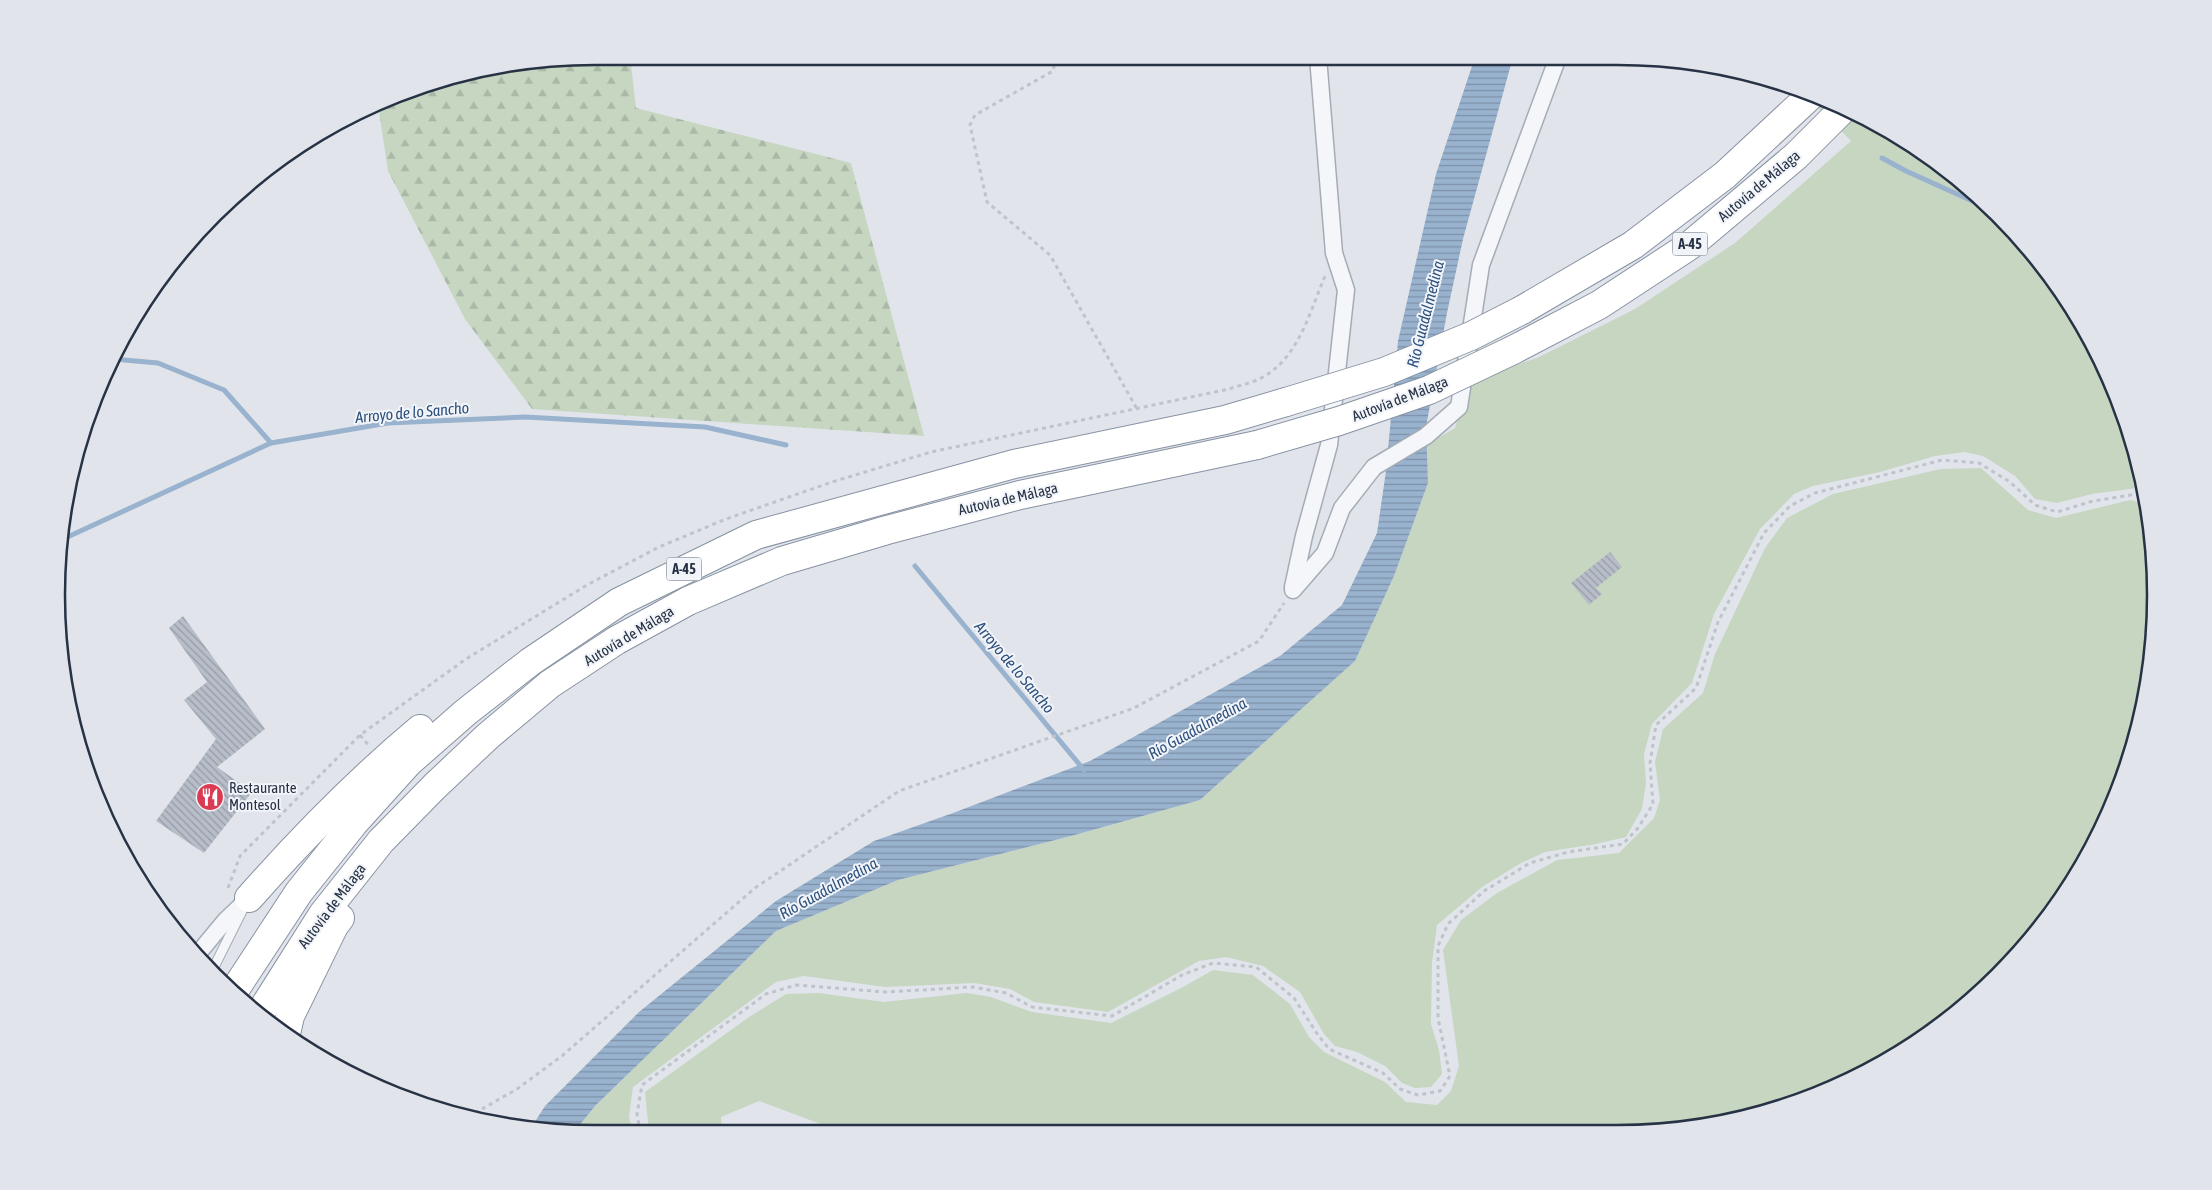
<svg xmlns="http://www.w3.org/2000/svg" width="2212" height="1190" viewBox="0 0 2212 1190" font-family="'Asap Condensed',sans-serif">
<style>
.green{fill:#c6d6c1}
.forest{fill:url(#forest-firs)}
.water{fill:url(#water-rules)}
.lines{fill:none;stroke-linecap:round;stroke-linejoin:round}
.stream{stroke:#99b2ce;stroke-width:5}
.building{fill:url(#building-back-hatch)}
.service-casing{stroke:#a5acb6;stroke-width:11}
.minor-casing{stroke:#a5acb6;stroke-width:19}
.motorway-casing{stroke:#8792a3;stroke-width:30}
.path{stroke:#bfc3ca;stroke-width:3;stroke-dasharray:4 4;stroke-linecap:butt}
.service{stroke:#f4f6f9;stroke-width:9}
.minor{stroke:#f4f6f9;stroke-width:16}
.motorway{stroke:#fff;stroke-width:28}
.motorway-bridge-casing{stroke:#8792a3;stroke-width:30;stroke-linecap:butt}
.motorway-bridge{stroke:#fff;stroke-width:28}
.labels{text-anchor:middle;stroke-width:4;stroke-linejoin:round;paint-order:stroke}
.shield{fill:#f1f4f8;stroke:#646c7b;stroke-width:1}
.shield-label{font-size:14px;font-weight:bold;fill:#273245}
.street-label{font-size:15px;fill:#273245;stroke:#f1f4f8}
.poi-label{font-size:15px;fill:#273245;stroke:#f1f4f8;text-anchor:start}
.water-label{font-size:16px;font-style:italic;fill:#2d507d;stroke:#f1f4f8}
.rim{fill:none;stroke:#273245;stroke-width:2.5}
</style>
<defs>
<pattern id="forest-firs" width="22" height="20" patternUnits="userSpaceOnUse" patternTransform="scale(1.25)"><rect width="22" height="20" fill="#c6d6c1"/><path d="M5 1l3.5 6h-7zM16 11l3.5 6h-7z" fill="#aab8a7"/></pattern>
<pattern id="water-rules" width="6" height="5" patternUnits="userSpaceOnUse" patternTransform="scale(1.25)"><rect width="6" height="5" fill="#99b2ce"/><path d="M0 2.5h6" fill="none" stroke="#7d91a9"/></pattern>
<pattern id="building-back-hatch" width="6" height="6" patternUnits="userSpaceOnUse" patternTransform="scale(1.25)"><rect width="6" height="6" fill="#b8bec9"/><path d="M-1 5l2 2M0 0l6 6M5-1l2 2" fill="none" stroke="#969ba5"/></pattern>
</defs>
<rect width="100%" height="100%" fill="#e1e5eb"/>
<g class="green">
<polygon points="1804,93 1856,112 1945,168 2022,240 2084,326 2127,422 2143,490 2137,488 2092,494 2057,503 2035,499 2015,476 1983,456 1965,452 1935,456 1880,472 1813,486 1794,494 1760,529 1714,614 1692,683 1652,724 1644,754 1646,783 1642,809 1626,837 1596,844 1545,852 1521,863 1482,887 1437,925 1432,963 1431,1024 1439,1050 1442,1074 1431,1087 1415,1088 1402,1083 1385,1066 1357,1052 1335,1046 1324,1034 1300,992 1263,966 1226,957 1199,961 1108,1012 1034,1002 1010,989 974,983 885,987 804,976 776,982 633,1087 629,1117 633,1132 573,1133 596,1105 776,931 898,880 1071,836 1200,800 1355,661 1394,576 1428,483 1426,445 1455,428 1466,388 1509,367 1537,358 1635,309 1735,243 1851,141"/>
<polygon points="1981,468 2028,510 2056,518 2130,500 2146,504 2151,525 2155,631 2137,735 2100,834 2022,950 1917,1043 1823,1093 1688,1129 842,1132 759,1101 721,1117 722,1132 649,1132 645,1092 749,1017 786,994 819,993 884,1002 967,993 991,997 1032,1012 1111,1023 1183,987 1213,970 1253,975 1290,1004 1309,1037 1324,1052 1385,1082 1406,1102 1437,1105 1451,1091 1459,1066 1443,950 1461,920 1497,893 1557,860 1619,853 1654,818 1660,800 1655,762 1663,729 1703,693 1715,654 1765,548 1787,518 1833,494 1941,469"/>
</g>
<polygon class="forest" points="595,56 630,56 636,108 851,163 924,436 532,409 465,319 388,171 378,105 422,85 490,67"/>
<polygon class="water" points="1475,57 1513,57 1463,239 1447,313 1426,427 1428,483 1394,576 1355,661 1200,800 1071,836 898,880 776,931 596,1105 573,1133 531,1128 545,1106 639,1012 776,901 874,841 953,813 1090,761 1280,656 1342,605 1377,533 1386,471 1398,341 1436,174"/>
<g class="lines">
<g class="stream">
<polyline points="1882,158 1906,171 1988,208"/>
<polyline points="113,359 158,363 224,390 271,443"/>
<polyline points="61,540 271,443 388,423 525,417 705,427 786,445"/>
<polyline points="915,566 1084,770"/>
</g>
</g>
<g class="building">
<polygon points="1610,552 1622,567 1596,588 1602,594 1589,605 1571,583"/>
<polygon points="183,616 265,729 217,767 252,792 204,853 156,821 216,739 184,700 207,682 169,628"/>
</g>
<g class="lines">
<g class="service-casing">
<polyline id="service" points="212,971 242,911"/>
</g>
<g class="minor-casing">
<g id="minor">
<polyline points="1293,587 1304,536 1329,445 1346,290 1334,253 1318,57"/>
<polyline points="1293,590 1325,553 1342,508 1374,467 1426,436 1459,407 1481,265 1558,57"/>
<polyline points="196,956 225,921 249,898"/>
</g>
</g>
<g class="motorway-casing">
<g id="motorway">
<polyline points="1522,310 1633,245 1725,175 1811,95"/>
<polyline points="1513,350 1599,305 1689,246 1796,156 1844,108"/>
<path d="M249 898C302 838 359 780 420 729"/>
<polyline points="234,991 299,892 354,823 409,762 466,712 530,662 619,602 756,535 1014,464 1225,420 1286,402"/>
<polyline points="259,1015 323,914 381,841 435,786 488,736 550,684 617,640 688,601 782,561 887,530 1020,495 1257,445"/>
<polyline points="286,1034 290,1016 334,926 340,918"/>
</g>
</g>
<g class="path">
<polyline points="1056,57 1053,71 975,115 970,125 987,202 1050,255 1137,409"/>
<polyline points="360,735 369,746"/>
<path d="M228 888 240 856 360 735 466 659 587 585 659 547 726 519 832 482 931 452 1229 389C1240 385 1253 383 1263 377 1299 357 1310 311 1325 276"/>
<polyline points="468,1117 517,1089 563,1055 755,888 899,791 1134,708 1259,641 1284,603"/>
<polyline points="640,1132 637,1114 642,1085 766,994 796,985 886,992 973,987 1006,993 1032,1007 1112,1016 1182,975 1213,963 1256,967 1294,998 1318,1035 1329,1049 1383,1073 1400,1089 1418,1095 1440,1091 1450,1076 1438,1018 1438,946 1448,924 1484,891 1530,863 1568,852 1623,844 1638,828 1653,804 1650,763 1656,725 1696,688 1718,622 1764,533 1790,506 1815,493 1942,460 1979,463 2010,482 2035,505 2057,512 2093,501 2137,494 2145,497"/>
</g>
<use href="#service" class="service"/>
<use href="#minor" class="minor"/>
<use href="#motorway" class="motorway"/>
<g class="motorway-bridge-casing">
<g id="motorway-bridge">
<polyline points="1286,402 1384,372 1471,336 1522,310"/>
<polyline points="1257,445 1339,421 1429,390 1513,350"/>
</g>
</g>
<use href="#motorway-bridge" class="motorway-bridge"/>
</g>
<defs>
<g id="restaurant-disc" transform="scale(1.4375)"><circle r="9.5" fill="#db3b52" stroke="#f1f4f8"/><path d="M-5-6h1v4h1v-4h1v4h1v-4h1v5L-1.5 .5V6h-2V.5L-5-1ZM5-6V6H3V1.5H1.5Q1.5-4 5-6Z" fill="#fff"/></g>
</defs>
<g fill-rule="evenodd">
<use href="#restaurant-disc" x="210" y="797"/>
</g>
<g class="labels">
<g class="shield">
<rect x="1672.5" y="232.5" width="35" height="23" rx="4"/>
<rect x="666.5" y="557.5" width="35" height="23" rx="4"/>
</g>
<g class="shield-label">
<text x="1690" y="249">A-45</text>
<text x="684" y="574">A-45</text>
</g>
<g class="street-label">
<text transform="translate(1759 186) rotate(-40)" y="5">Autovía de Málaga</text>
<text transform="translate(1400 399) rotate(-21)" y="5">Autovía de Málaga</text>
<text transform="translate(1008 499) rotate(-13)" y="5">Autovía de Málaga</text>
<text transform="translate(629 636) rotate(-31)" y="5">Autovía de Málaga</text>
<text transform="translate(332 906) rotate(-53)" y="5">Autovía de Málaga</text>
</g>
<g class="poi-label">
<text x="229" y="793">Restaurante<tspan x="229" dy="17">Montesol</tspan></text>
</g>
<g class="water-label">
<text transform="translate(1425 314) rotate(-76)" y="6">Río Guadalmedina</text>
<text transform="translate(412 412) rotate(-5)" y="6">Arroyo de lo Sancho</text>
<text transform="translate(1015 667) rotate(50)" y="6">Arroyo de lo Sancho</text>
<text transform="translate(1197 728) rotate(-29)" y="6">Río Guadalmedina</text>
<text transform="translate(828 888) rotate(-29)" y="6">Río Guadalmedina</text>
</g>
</g>
<path d="M0 0H2212V1190H0ZM595 65H1617A530 530 0 0 1 2147 595V595A530 530 0 0 1 1617 1125H595A530 530 0 0 1 65 595V595A530 530 0 0 1 595 65Z" fill="#e1e4ea" fill-rule="evenodd"/>
<path class="rim" d="M595 65H1617A530 530 0 0 1 2147 595V595A530 530 0 0 1 1617 1125H595A530 530 0 0 1 65 595V595A530 530 0 0 1 595 65Z"/>
</svg>
